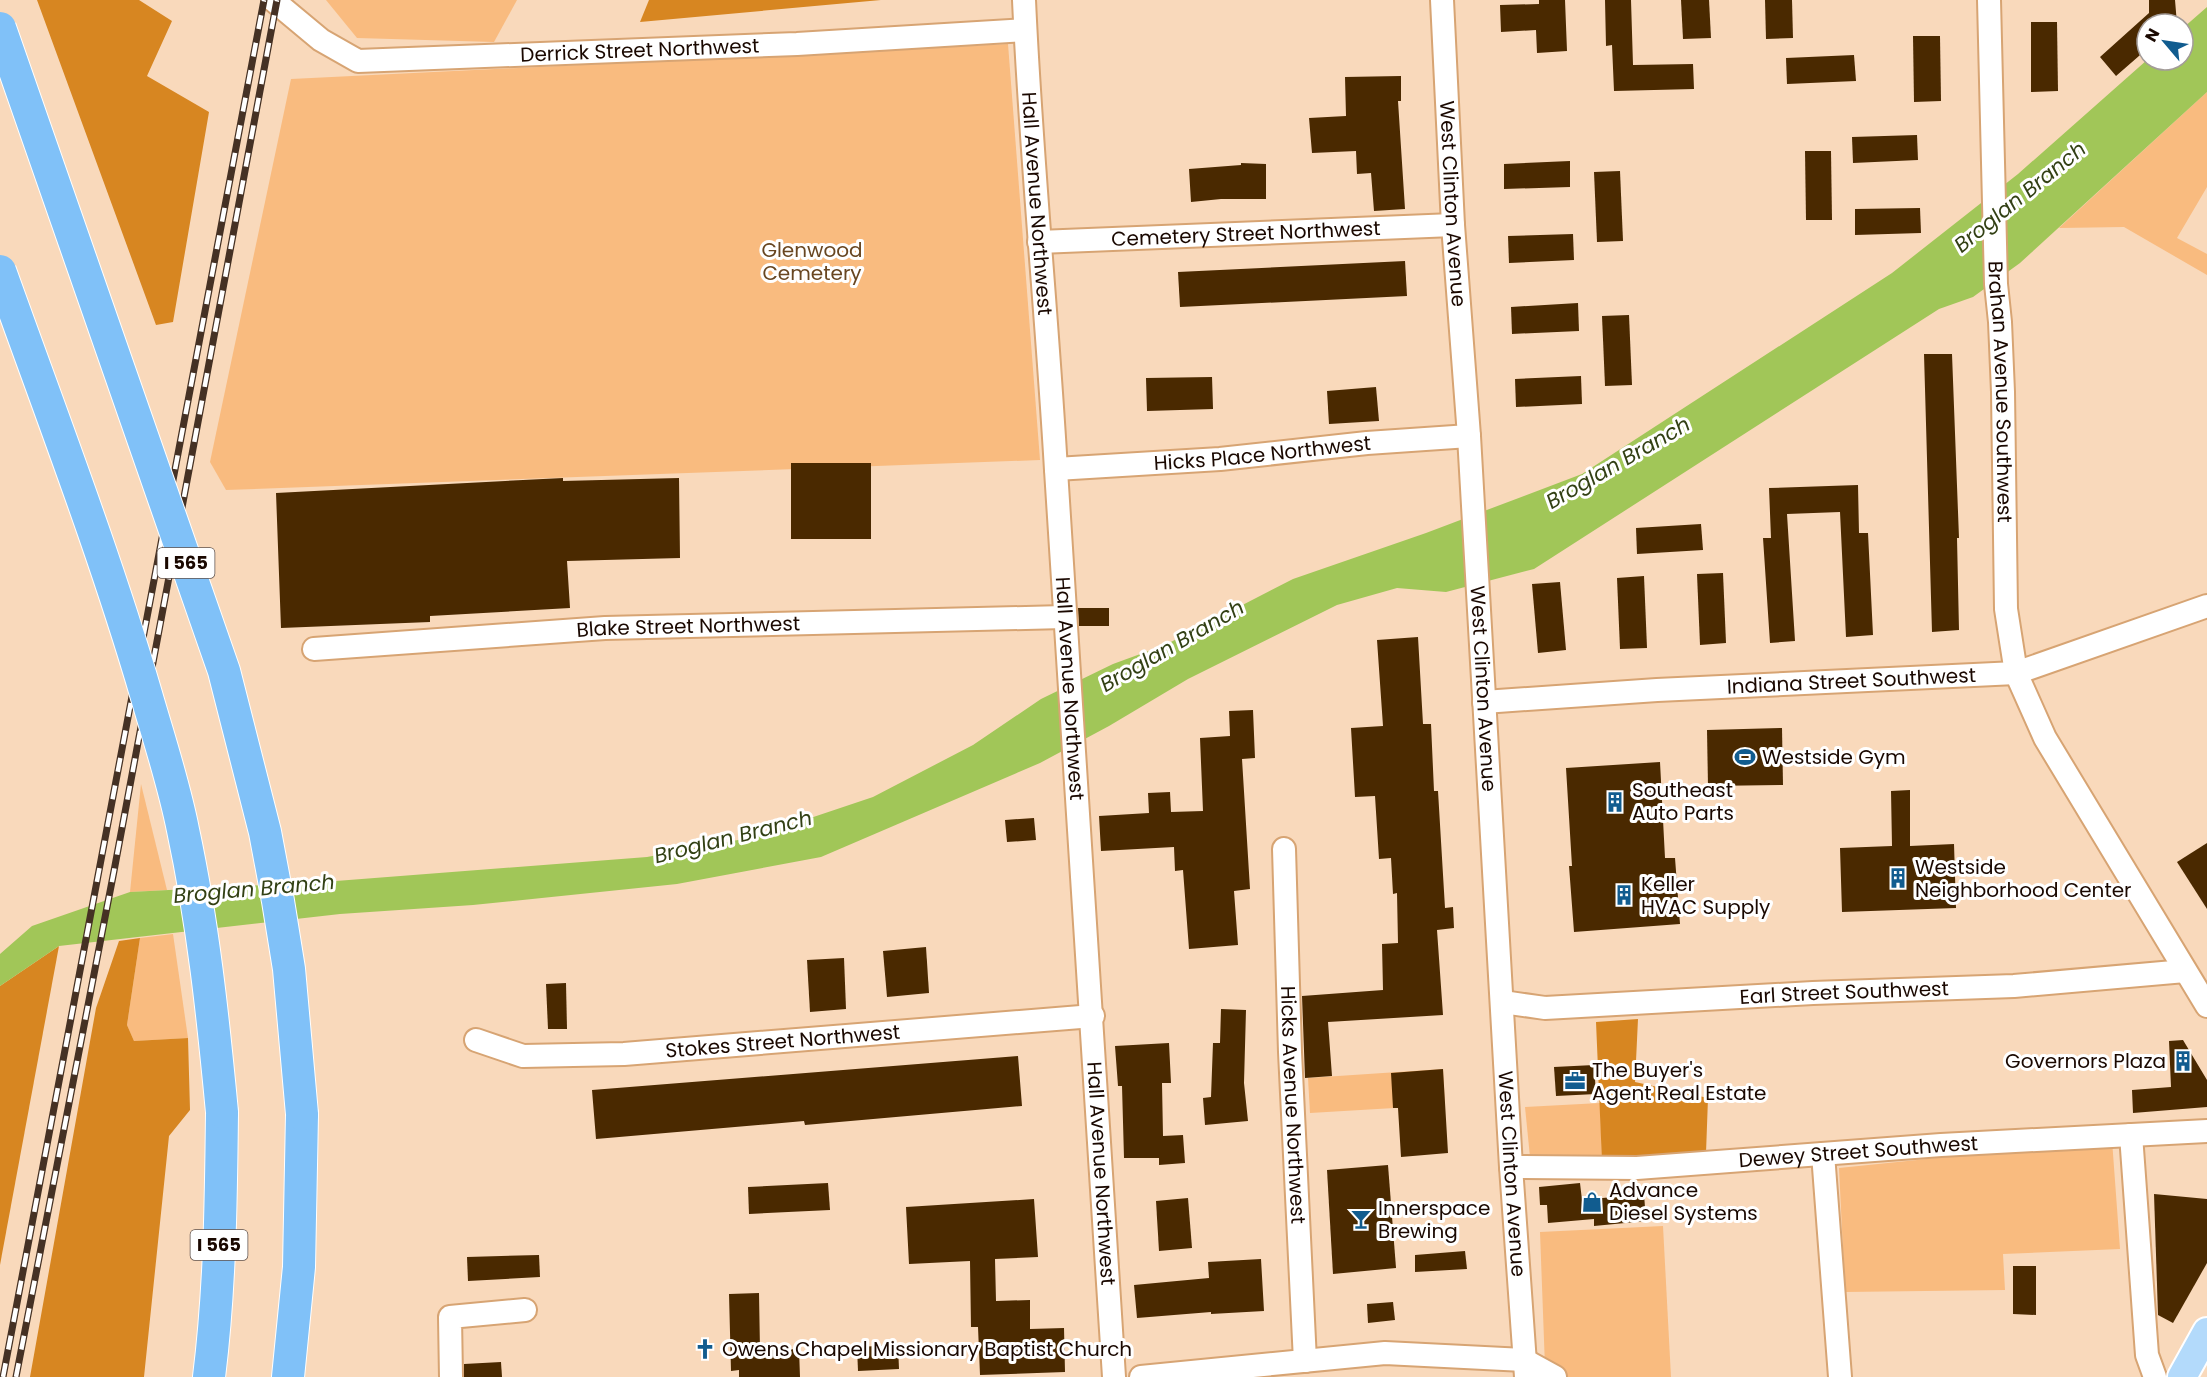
<svg xmlns="http://www.w3.org/2000/svg" width="2207" height="1377" viewBox="0 0 2207 1377" font-family="Poppins,sans-serif">
<style>
.green{fill:#f9bb7f}
.forest{fill:#d78621}
.water{fill:#a1c658}
.building{fill:#4a2900}
.lines{fill:none;stroke-linecap:round;stroke-linejoin:round}
.minor-casing{stroke:#d7a473;stroke-width:26}
.major-casing{stroke:#fff;stroke-width:32}
.highway-casing{stroke:#fff;stroke-width:34}
.minor{stroke:#fff;stroke-width:22}
.major{stroke:#b3dafb;stroke-width:28}
.highway{stroke:#80c1f8;stroke-width:32}
.rail-casing{stroke:#453124;stroke-width:7}
.rail{stroke:#fff;stroke-width:4.5;stroke-dasharray:14;stroke-linecap:butt}
.highway-bridge-casing{stroke:#fff;stroke-width:34;stroke-linecap:butt}
.highway-bridge{stroke:#80c1f8;stroke-width:32}
.labels{text-anchor:middle;stroke-width:6;stroke-linejoin:round;paint-order:stroke}
.shield{fill:#fff;stroke:#5f524c;stroke-width:1.5}
.shield-label{font-size:18px;font-weight:bold;fill:#1a0800}
.street-label{font-size:20px;fill:#1a0800;stroke:#fff}
.park-label{font-size:20px;fill:#684621;stroke:#fff}
.poi-label{font-size:20px;fill:#1a0800;stroke:#fff;text-anchor:start}
.water-label{font-size:21px;font-style:italic;fill:#324014;stroke:#fff}
</style>
<rect width="100%" height="100%" fill="#f9d9bb"/>
<g class="green">
<polygon points="326,0 517,0 494,42 357,38"/>
<polygon points="1008,44 1040,460 226,490 210,462 291,79"/>
<polygon points="2207,92 2207,187 2177,238 2207,254 2207,275 2124,227 2059,228"/>
<polygon points="141,784 167,890 130,892"/>
<polygon points="173,934 188,1038 134,1041 127,1025 140,938"/>
<polygon points="1443,1069 1445,1105 1310,1113 1308,1078"/>
<polygon points="1600,1103 1602,1162 1531,1167 1525,1107"/>
<polygon points="2112,1140 2120,1249 2003,1254 2005,1290 1845,1292 1839,1168"/>
<polygon points="1663,1226 1671,1377 1565,1377 1545,1367 1540,1232"/>
</g>
<g class="forest">
<polygon points="37,0 139,0 172,21 147,76 209,112 173,322 156,325"/>
<polygon points="649,0 881,0 640,22"/>
<polygon points="140,938 127,1025 134,1041 188,1038 190,1110 169,1136 144,1377 30,1377 96,1008 119,941"/>
<polygon points="59,946 0,1265 0,986"/>
<polygon points="1638,1019 1635,1082 1708,1098 1706,1153 1602,1162 1596,1022"/>
</g>
<polygon class="water" points="2207,7 2207,92 2020,263 1973,297 1939,309 1534,569 1446,592 1397,588 1337,605 1188,679 1109,726 1040,763 821,857 677,884 473,905 340,914 59,946 0,986 0,954 32,926 130,892 323,882 647,857 754,837 873,797 973,745 1041,699 1113,664 1165,645 1293,579 1426,533 1582,474 1892,273 2018,174 2147,60 2183,60 2183,28"/>
<g class="building">
<polygon points="1539,0 1565,0 1567,51 1537,53 1536,30 1501,32 1500,5 1539,4"/>
<polygon points="1605,0 1631,0 1633,65 1693,64 1694,89 1614,91 1612,45 1606,46"/>
<polygon points="1681,0 1709,0 1711,38 1683,39"/>
<polygon points="1765,0 1792,0 1793,38 1766,39"/>
<polygon points="2149,0 2175,0 2177,24 2147,24 2147,49 2116,76 2100,57 2149,13"/>
<polygon points="2031,22 2057,22 2058,91 2031,92"/>
<polygon points="1913,36 1940,36 1941,101 1914,102"/>
<polygon points="1854,55 1856,81 1787,84 1786,58"/>
<polygon points="1401,76 1401,101 1398,101 1405,209 1374,211 1371,173 1357,174 1356,151 1312,153 1309,118 1346,116 1345,77"/>
<polygon points="1917,135 1918,160 1853,163 1852,137"/>
<polygon points="1805,151 1831,151 1832,220 1806,220"/>
<polygon points="1570,161 1570,187 1504,189 1504,164"/>
<polygon points="1241,163 1266,164 1266,199 1221,199 1191,202 1189,169 1241,165"/>
<polygon points="1620,171 1623,241 1597,242 1594,172"/>
<polygon points="1920,208 1921,233 1855,235 1855,209"/>
<polygon points="1573,234 1574,260 1509,263 1508,236"/>
<polygon points="1405,261 1407,296 1180,307 1178,272"/>
<polygon points="1578,303 1579,331 1512,334 1511,307"/>
<polygon points="1629,315 1632,385 1605,386 1602,316"/>
<polygon points="1924,354 1952,354 1959,538 1957,538 1959,630 1932,632"/>
<polygon points="1581,376 1582,404 1516,407 1515,379"/>
<polygon points="1212,377 1213,409 1147,411 1146,378"/>
<polygon points="1376,387 1379,421 1329,424 1327,391"/>
<rect x="791" y="463" width="80" height="76"/>
<polygon points="563,478 563,481 679,478 680,558 567,561 570,608 430,616 430,622 281,628 276,493"/>
<polygon points="1858,485 1859,533 1868,533 1873,635 1846,637 1840,512 1787,514 1795,641 1770,643 1763,538 1771,538 1769,488"/>
<polygon points="1701,524 1703,550 1637,554 1636,528"/>
<polygon points="1723,573 1726,643 1700,645 1697,574"/>
<polygon points="1644,576 1647,648 1620,649 1617,578"/>
<polygon points="1560,582 1566,650 1538,653 1532,584"/>
<polygon points="1078,608 1109,608 1109,626 1079,626"/>
<polygon points="1418,637 1423,724 1431,724 1434,791 1438,791 1445,908 1453,907 1454,928 1437,930 1443,1015 1328,1022 1332,1076 1305,1078 1302,996 1383,990 1382,944 1398,943 1397,893 1393,894 1391,858 1379,859 1375,796 1355,797 1351,728 1383,726 1377,640"/>
<polygon points="1253,710 1255,758 1242,759 1250,889 1234,891 1238,945 1189,949 1183,870 1175,871 1174,847 1101,851 1099,816 1149,813 1148,793 1170,792 1171,812 1203,811 1200,738 1230,736 1229,711"/>
<polygon points="1782,728 1783,785 1708,786 1707,730"/>
<polygon points="1660,762 1665,858 1675,858 1680,924 1574,932 1569,866 1572,866 1566,768"/>
<polygon points="1910,790 1910,846 1954,844 1956,908 1842,912 1840,848 1892,846 1891,791"/>
<polygon points="1034,818 1036,840 1007,842 1005,820"/>
<polygon points="2207,843 2207,909 2177,862"/>
<polygon points="926,947 929,993 887,997 883,951"/>
<polygon points="844,958 846,1009 810,1012 807,960"/>
<polygon points="566,983 567,1029 548,1029 546,984"/>
<polygon points="1221,1009 1246,1010 1244,1083 1248,1121 1205,1125 1203,1098 1211,1097 1213,1043 1220,1043"/>
<polygon points="2183,1040 2207,1080 2207,1107 2133,1113 2132,1090 2171,1087 2169,1041"/>
<polygon points="1169,1043 1171,1083 1162,1083 1163,1136 1183,1135 1185,1163 1159,1165 1159,1158 1124,1158 1122,1086 1118,1086 1115,1046"/>
<polygon points="1018,1056 1022,1106 805,1125 804,1121 596,1139 592,1090"/>
<polygon points="1594,1065 1596,1094 1556,1096 1554,1067"/>
<polygon points="1443,1069 1448,1153 1401,1157 1398,1108 1393,1108 1391,1073"/>
<polygon points="1388,1165 1396,1268 1333,1274 1327,1170"/>
<polygon points="828,1183 830,1210 749,1214 748,1187"/>
<polygon points="1580,1183 1582,1200 1644,1194 1646,1221 1594,1226 1594,1219 1548,1223 1547,1205 1540,1205 1539,1187"/>
<polygon points="2154,1194 2207,1199 2207,1263 2173,1323 2158,1315"/>
<polygon points="1188,1198 1192,1248 1159,1251 1156,1201"/>
<polygon points="1034,1199 1038,1257 995,1259 996,1301 1030,1300 1030,1329 1064,1328 1065,1372 980,1375 978,1327 971,1327 970,1261 909,1264 906,1207"/>
<polygon points="1465,1251 1467,1269 1415,1272 1415,1255"/>
<polygon points="539,1255 540,1277 468,1281 467,1257"/>
<polygon points="1261,1259 1264,1311 1211,1314 1211,1312 1137,1318 1134,1285 1209,1278 1208,1262"/>
<polygon points="2013,1266 2036,1266 2036,1315 2013,1314"/>
<polygon points="759,1293 760,1350 799,1349 800,1377 739,1377 739,1370 731,1371 729,1294"/>
<polygon points="1393,1302 1395,1320 1368,1323 1367,1304"/>
<polygon points="898,1345 899,1369 858,1371 857,1347"/>
<polygon points="501,1362 502,1377 464,1377 464,1364"/>
</g>
<g class="lines">
<g class="minor-casing">
<g id="minor">
<path id="s1" d="M273 0 321 40 358 61 797 44 1025 30"/>
<path id="s2" d="M1024 0C1031 157 1047 314 1056 470 1075 773 1096 1075 1114 1377"/>
<path id="s3" d="M1442 0 1453 225 1469 436 1511 1167 1526 1377"/>
<path id="s4" d="M1989 0 1996 284 2000 322 2003 392 2006 609 2016 673 2045 738 2207 1006"/>
<path id="s5" d="M1039 242 1453 225"/>
<path id="s6" d="M1056 469 1220 459 1367 443 1469 436"/>
<path id="s7" d="M314 649 605 628 1064 617"/>
<path id="s8" d="M1484 702 1657 690 2016 673 2207 606"/>
<path id="s9" d="M1284 849 1290 1052 1305 1361"/>
<path id="s10" d="M1503 1002 1545 1008 1813 993 2014 986 2185 971"/>
<path id="s11" d="M476 1040 523 1056 624 1054 1093 1016"/>
<polyline points="2131,1135 2147,1355 2155,1377"/>
<polyline points="1823,1154 1840,1377"/>
<path id="s12" d="M1511 1167 1637 1168 1941 1145 2207 1131"/>
<polyline points="451,1377 450,1317 525,1310"/>
<polyline points="1141,1377 1385,1353 1524,1360 1555,1377"/>
</g>
</g>
<g class="major-casing">
<polyline id="major" points="2182,1377 2207,1332"/>
</g>
<g class="highway-casing">
<g id="highway">
<path d="M209 1377C220 1289 221 1201 222 1112"/>
<polyline points="288,1377 299,1267 302,1114"/>
</g>
</g>
<use href="#minor" class="minor"/>
<use href="#major" class="major"/>
<use href="#highway" class="highway"/>
<g class="rail-casing">
<g id="rail">
<polyline points="3,1377 264,0"/>
<polyline points="16,1377 114,871 277,0"/>
</g>
</g>
<use href="#rail" class="rail"/>
<g class="highway-bridge-casing">
<g id="highway-bridge">
<polyline points="0,28 224,671 265,832 278,901 289,969 302,1114"/>
<path d="M0 271C50 411 104 551 146 694 159 739 174 784 183 830 203 923 213 1017 222 1112"/>
</g>
</g>
<use href="#highway-bridge" class="highway-bridge"/>
</g>
<defs>
<g id="stadium-bare" transform="scale(1.62)"><path d="M0-5a6.5 5 0 1 0 0 10a6.5 5 0 1 0 0-10ZM-3.5-1.8h7v3.6h-7Z" fill="#115c8f" stroke="#fff" stroke-width="2.5" paint-order="stroke"/></g>
<g id="building-bare" transform="scale(1.62)"><path d="M-4-6H4V6H1V3H-1V6H-4ZM-2.5-4.3h1.7v1.8h-1.7ZM.8-4.3h1.7v1.8H.8ZM-2.5-1h1.7V.8h-1.7ZM.8-1h1.7V.8H.8Z" fill="#115c8f" stroke="#fff" stroke-width="2.5" paint-order="stroke"/></g>
<g id="office-bare" transform="scale(1.62)"><path d="M-6-3h4V-5.5h4V-3h4V5H-6ZM-1-4.5V-3h2v-1.5ZM-6 0V1H6V0Z" fill="#115c8f" stroke="#fff" stroke-width="2.5" paint-order="stroke"/></g>
<g id="shop-bare" transform="scale(1.62)"><path d="M-5-2.5h2.3a2.7 3.5 0 0 1 5.4 0H5L5.5 6h-11ZM-1.5-2.5h3a1.5 2.3 0 0 0-3 0Z" fill="#115c8f" stroke="#fff" stroke-width="2.5" paint-order="stroke"/></g>
<g id="bar-bare" transform="scale(1.62)"><path d="M-6-5H6L.8 .8V4.5H3.5V6h-7V4.5H-.8V.8Z" fill="#115c8f" stroke="#fff" stroke-width="2.5" paint-order="stroke"/></g>
<g id="church-bare" transform="scale(1.62)"><path d="M-1.2-6h2.4v3.5h3.3v2.4h-3.3V6h-2.4V-.1h-3.3v-2.4h3.3Z" fill="#115c8f" stroke="#fff" stroke-width="2.5" paint-order="stroke"/></g>
</defs>
<g fill-rule="evenodd">
<use href="#stadium-bare" x="1745" y="757"/>
<use href="#building-bare" x="1615" y="802"/>
<use href="#building-bare" x="1898" y="878"/>
<use href="#building-bare" x="1624" y="895"/>
<use href="#building-bare" x="2183" y="1061"/>
<use href="#office-bare" x="1575" y="1081"/>
<use href="#shop-bare" x="1592" y="1202"/>
<use href="#bar-bare" x="1361" y="1219"/>
<use href="#church-bare" x="705" y="1349"/>
</g>
<g class="labels">
<g class="shield">
<rect x="157.5" y="548" width="57" height="30" rx="4.5"/>
<rect x="190.5" y="1230" width="57" height="30" rx="4.5"/>
</g>
<g class="shield-label">
<text x="186" y="569">I 565</text>
<text x="219" y="1251">I 565</text>
</g>
<g class="street-label">
<text dy="7" stroke="none"><textPath href="#s1" startOffset="387">Derrick Street Northwest</textPath></text>
<text dy="7" stroke="none"><textPath href="#s3" startOffset="204">West Clinton Avenue</textPath></text>
<text dy="7" stroke="none"><textPath href="#s2" startOffset="204">Hall Avenue Northwest</textPath></text>
<text dy="7" stroke="none"><textPath href="#s5" startOffset="207">Cemetery Street Northwest</textPath></text>
<text dy="7" stroke="none"><textPath href="#s4" startOffset="392">Brahan Avenue Southwest</textPath></text>
<text dy="7" stroke="none"><textPath href="#s6" startOffset="207">Hicks Place Northwest</textPath></text>
<text dy="7" stroke="none"><textPath href="#s7" startOffset="375">Blake Street Northwest</textPath></text>
<text dy="7" stroke="none"><textPath href="#s8" startOffset="368">Indiana Street Southwest</textPath></text>
<text dy="7" stroke="none"><textPath href="#s2" startOffset="690">Hall Avenue Northwest</textPath></text>
<text dy="7" stroke="none"><textPath href="#s3" startOffset="690">West Clinton Avenue</textPath></text>
<text dy="7" stroke="none"><textPath href="#s10" startOffset="342">Earl Street Southwest</textPath></text>
<text dy="7" stroke="none"><textPath href="#s11" startOffset="310">Stokes Street Northwest</textPath></text>
<text dy="7" stroke="none"><textPath href="#s9" startOffset="256">Hicks Avenue Northwest</textPath></text>
<text dy="7" stroke="none"><textPath href="#s12" startOffset="348">Dewey Street Southwest</textPath></text>
<text dy="7" stroke="none"><textPath href="#s2" startOffset="1176">Hall Avenue Northwest</textPath></text>
<text dy="7" stroke="none"><textPath href="#s3" startOffset="1176">West Clinton Avenue</textPath></text>
</g>
<g class="park-label">
<text x="812" y="257">Glenwood<tspan x="812" dy="23">Cemetery</tspan></text>
</g>
<g class="poi-label">
<text x="1762" y="764">Westside Gym</text>
<text x="1632" y="797">Southeast<tspan x="1632" dy="23">Auto Parts</tspan></text>
<text x="1915" y="874">Westside<tspan x="1915" dy="23">Neighborhood Center</tspan></text>
<text x="1641" y="891">Keller<tspan x="1641" dy="23">HVAC Supply</tspan></text>
<text x="2166" y="1068" text-anchor="end">Governors Plaza</text>
<text x="1592" y="1077">The Buyer's<tspan x="1592" dy="23">Agent Real Estate</tspan></text>
<text x="1609" y="1197">Advance<tspan x="1609" dy="23">Diesel Systems</tspan></text>
<text x="1378" y="1215">Innerspace<tspan x="1378" dy="23">Brewing</tspan></text>
<text x="722" y="1356">Owens Chapel Missionary Baptist Church</text>
</g>
<g class="water-label">
<text transform="translate(2020 197) rotate(-39)" y="7">Broglan Branch</text>
<text transform="translate(1618 463) rotate(-30)" y="7">Broglan Branch</text>
<text transform="translate(1172 646) rotate(-30)" y="7">Broglan Branch</text>
<text transform="translate(733 837) rotate(-14)" y="7">Broglan Branch</text>
<text transform="translate(254 889) rotate(-5)" y="7">Broglan Branch</text>
</g>
</g>
<g transform="translate(2165 42) rotate(299)"><circle r="28" fill="#ffffff" stroke="#a39c99" stroke-width="1.5"/>
<path d="M0-4.5L10 22L0 15L-10 22Z" fill="#115c8f"/>
<text y="-9" font-size="16" font-weight="bold" text-anchor="middle" fill="#1a0800">N</text>
</g>
</svg>
